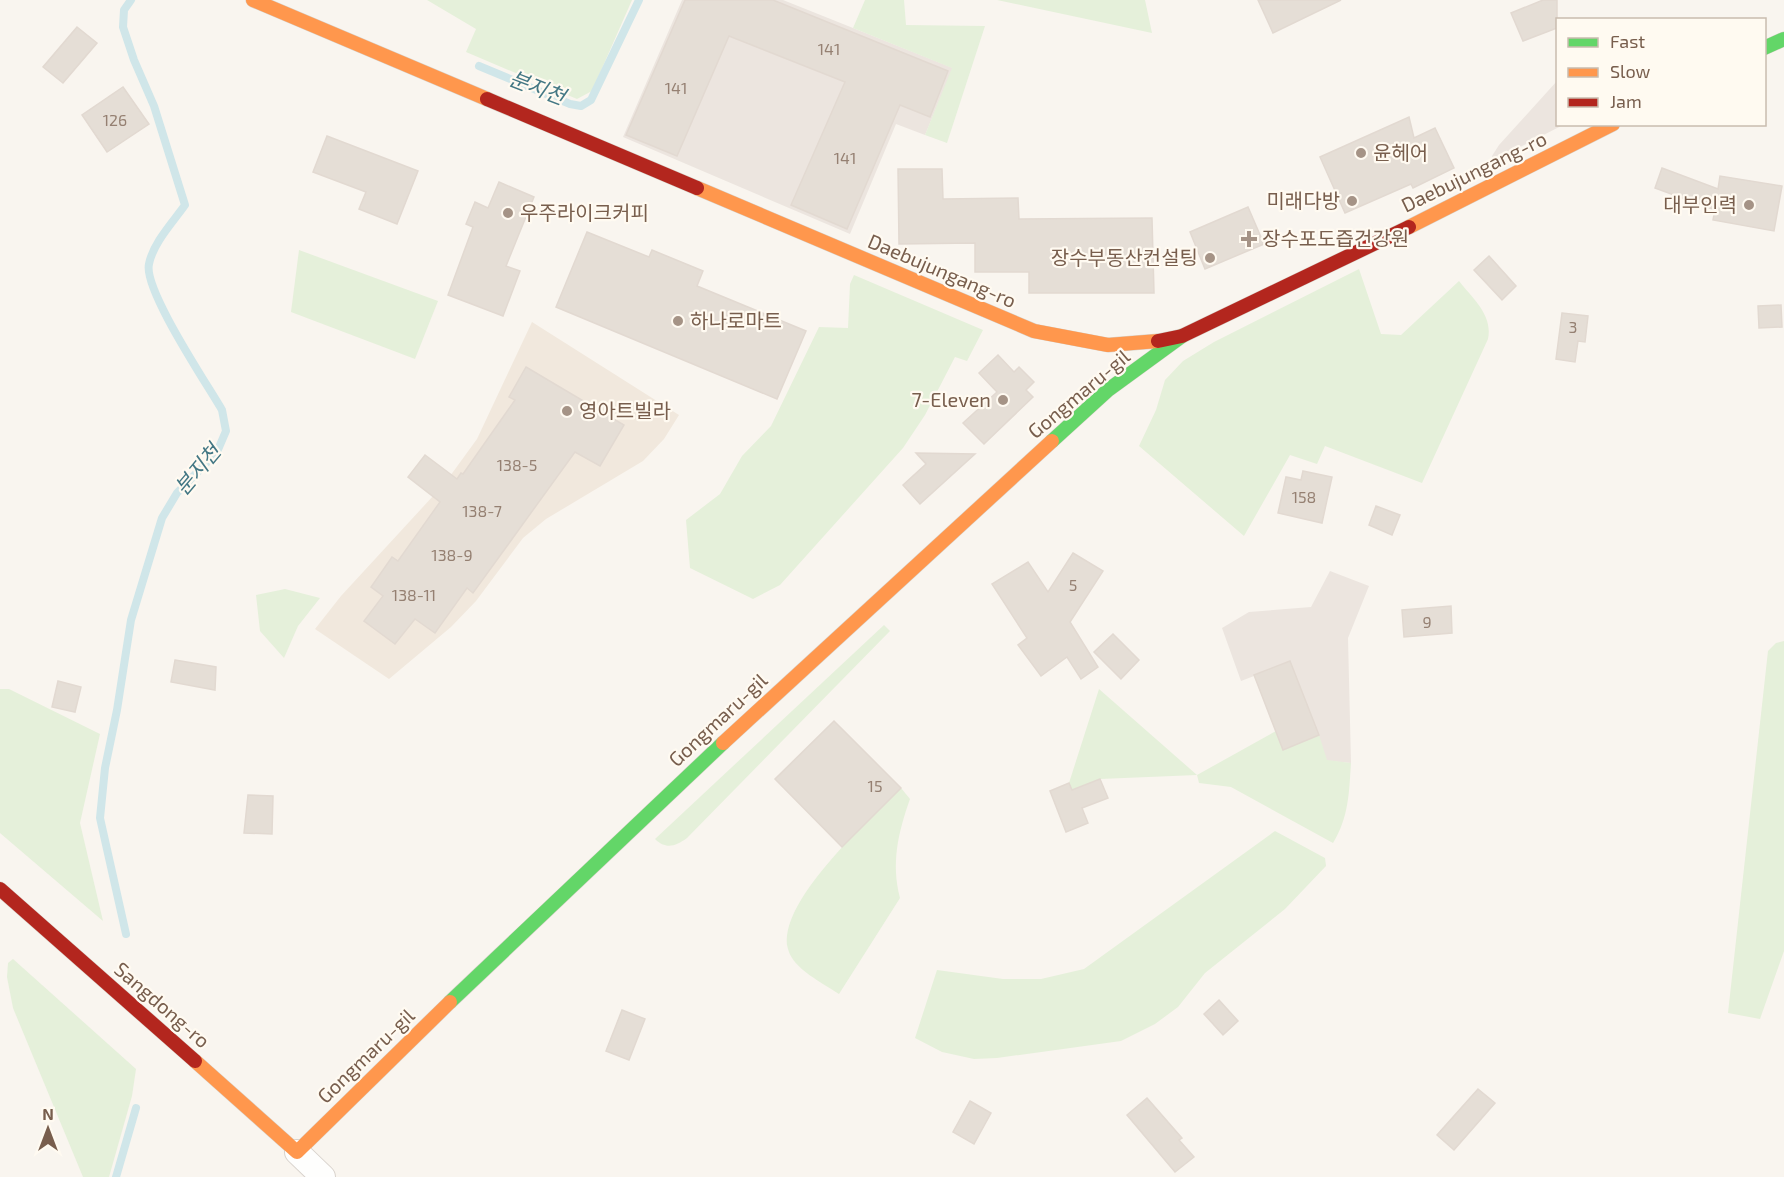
<svg xmlns="http://www.w3.org/2000/svg" width="1784" height="1177" viewBox="0 0 1784 1177" font-family="'Exo 2','Noto Sans KR',sans-serif">
<style>
.residential{fill:#f1e8dd}
.industrial{fill:#ece5df}
.green{fill:#e5f0da}
.lines{fill:none;stroke-linecap:round;stroke-linejoin:round}
.stream{stroke:#d0e6e9;stroke-width:8}
.building{fill:#e5ded6;stroke:#e2d9d1;stroke-width:1.5}
.street-casing{stroke:#d8d2cc;stroke-width:26}
.fast-casing{stroke:#d7d1c9;stroke-width:15}
.slow-casing{stroke:#d7d1c9;stroke-width:15}
.jam-casing{stroke:#d7d1c9;stroke-width:15}
.street{stroke:#fefefd;stroke-width:24}
.fast{stroke:#63d668;stroke-width:14}
.slow{stroke:#ff974d;stroke-width:14}
.jam{stroke:#b3261e;stroke-width:14}
.poi-dot{fill:#a59386;stroke:#fffaf1;stroke-width:2}
.labels{text-anchor:middle;stroke-width:4.5;stroke-linejoin:round;paint-order:stroke}
.number-label{font-size:16px;fill:#958072}
.poi-label{font-size:20px;fill:#785e4d;stroke:#fffaf1;text-anchor:start}
.street-label{font-size:20px;fill:#785e4d;stroke:#fffaf1}
.water-label{font-size:21px;font-style:italic;fill:#437784;stroke:#fffaf1}
</style>
<rect width="100%" height="100%" fill="#f9f5ef"/>
<polygon class="residential" points="532,322 679,415 664,439 643,461 546,519 523,538 476,601 451,627 389,679 315,629 341,596 445,483 477,439"/>
<g class="industrial">
<polygon points="682,0 783,0 953,68 925,135 896,124 850,234 623,137"/>
<polygon points="1557,81 1558,124 1563,125 1493,161 1492,156 1499,145"/>
<polygon points="1330,571 1369,586 1348,638 1351,763 1327,761 1283,750 1254,676 1241,681 1222,628 1249,612 1311,607"/>
</g>
<g class="green">
<polygon points="427,0 632,0 592,91 577,99 466,52 476,29"/>
<polygon points="865,0 904,0 906,25 985,26 947,143 925,135 952,68 853,28"/>
<polygon points="997,0 1145,0 1152,33"/>
<polygon points="299,250 438,301 415,359 291,312"/>
<path d="M1359 269 1381 334 1401 335 1459 281C1473 299 1493 315 1488 339L1422 483 1325 446 1317 464 1290 455 1244 536 1139 446 1156 410 1165 380 1183 361 1214 342Z"/>
<polygon points="854,275 983,330 967,361 955,357 925,415 903,448 780,585 753,599 690,568 686,520 720,494 742,456 771,426 819,327 848,328 850,284"/>
<polygon points="285,589 320,598 298,626 284,658 260,631 256,595"/>
<path d="M884 625 890 631 687 838C676 846 666 850 655 839Z"/>
<polygon points="1784,641 1784,951 1760,1019 1728,1013 1768,651 1776,643"/>
<polygon points="0,689 9,689 100,734 80,823 103,921 0,833"/>
<path d="M1099 689 1197 775 1276 731 1283 749 1319 735 1327 760 1351 763C1349 792 1349 817 1333 843L1231 787 1199 783 1197 775 1100 779 1072 790 1069 783Z"/>
<path d="M901 788 910 799C898 833 891 863 900 898L839 994C823 983 793 969 788 949 776 903 870 819 901 788Z"/>
<polygon points="1275,831 1325,858 1326,866 1285,909 1205,973 1178,1007 1155,1024 1121,1041 997,1058 974,1059 942,1052 915,1038 937,970 1003,979 1041,979 1084,969"/>
<polygon points="13,959 136,1069 132,1096 109,1177 83,1177 13,1008 7,977 8,963"/>
</g>
<g class="lines">
<g class="stream">
<polyline points="479,66 570,104 581,106 591,100 639,0"/>
<path d="M126 934 100 818 105 768 117 710 131 620 162 518 177 493 217 452 226 431 222 410C207 384 143 289 149 264 153 243 173 222 185 205L154 106 134 60 123 27 124 10 131 0"/>
<polyline points="116,1177 136,1108"/>
</g>
</g>
<g class="building">
<polygon points="685,0 773,0 948,71 930,117 900,105 847,229 791,205 845,82 729,36 677,156 626,135"/>
<polygon points="1258,0 1341,0 1273,33"/>
<polygon points="1543,0 1557,0 1557,28 1523,41 1511,13"/>
<polygon points="77,27 97,43 63,83 43,67"/>
<polygon points="123,87 149,124 107,152 82,115"/>
<polygon points="1409,117 1414,138 1435,128 1454,168 1413,188 1411,184 1345,213 1320,157"/>
<polygon points="327,136 418,171 397,224 359,209 366,192 313,172"/>
<polygon points="1662,168 1718,189 1720,176 1782,186 1774,231 1713,220 1715,210 1655,188"/>
<polygon points="898,169 942,169 943,199 1018,198 1019,219 1152,218 1154,293 1029,293 1029,272 975,272 975,243 899,244"/>
<polygon points="499,182 534,197 506,266 520,271 503,316 448,295 473,227 466,224 475,202 488,208"/>
<polygon points="1248,207 1264,244 1205,269 1190,232"/>
<polygon points="587,232 649,257 652,250 703,271 697,286 806,331 777,399 556,307"/>
<polygon points="1489,256 1516,286 1502,300 1474,270"/>
<polygon points="1781,305 1782,327 1759,328 1758,306"/>
<polygon points="1562,313 1588,316 1585,342 1578,341 1575,362 1556,359"/>
<polygon points="998,355 1014,372 1019,367 1034,382 1026,390 1033,397 984,444 963,423 997,392 979,373"/>
<polygon points="526,367 624,425 600,466 575,452 473,593 467,588 435,633 415,619 395,644 364,621 383,596 371,587 392,557 398,561 440,502 408,477 425,455 457,479 461,473 463,474 515,400 509,397"/>
<polygon points="916,453 975,454 920,504 903,485 926,464"/>
<polygon points="1303,471 1332,477 1322,523 1278,513 1286,477 1301,480"/>
<polygon points="1376,506 1400,515 1392,535 1369,525"/>
<polygon points="1073,553 1103,571 1070,622 1098,667 1081,679 1067,657 1041,676 1018,645 1027,638 992,584 1028,562 1048,592"/>
<polygon points="1451,606 1452,633 1404,637 1402,610"/>
<polygon points="1113,634 1139,660 1121,679 1094,652"/>
<polygon points="175,660 216,667 215,690 171,682"/>
<polygon points="1290,661 1319,735 1283,750 1254,675"/>
<polygon points="58,681 81,687 75,712 52,707"/>
<polygon points="834,721 901,788 842,847 775,779"/>
<polygon points="1100,779 1108,798 1082,808 1088,823 1066,832 1050,791 1069,783 1072,790"/>
<polygon points="248,795 273,796 272,834 244,833"/>
<polygon points="1219,1000 1238,1021 1223,1035 1204,1014"/>
<polygon points="622,1010 645,1019 629,1060 606,1051"/>
<polygon points="1478,1089 1495,1103 1454,1150 1437,1135"/>
<polygon points="1147,1098 1182,1138 1179,1140 1194,1157 1175,1172 1127,1115"/>
<polygon points="970,1101 991,1113 974,1144 953,1132"/>
</g>
<g class="lines">
<g class="street-casing">
<polyline id="street" points="297,1152 323,1177"/>
</g>
<g class="fast-casing">
<g id="fast">
<polyline points="1764,48 1784,39"/>
<polyline points="1052,441 1108,390 1182,336"/>
<polyline points="450,1002 723,743"/>
</g>
</g>
<g class="slow-casing">
<g id="slow">
<polyline points="253,0 487,99"/>
<polyline points="697,188 1034,331 1108,345 1158,341"/>
<polyline points="1409,227 1613,124"/>
<polyline points="723,743 1052,441"/>
<polyline points="195,1061 297,1152 450,1002"/>
</g>
</g>
<g class="jam-casing">
<g id="jam">
<polyline points="487,99 697,188"/>
<polyline points="1158,341 1182,336 1409,227"/>
<polyline points="0,889 195,1061"/>
</g>
</g>
<use href="#street" class="street"/>
<use href="#fast" class="fast"/>
<use href="#slow" class="slow"/>
<use href="#jam" class="jam"/>
</g>
<g class="poi-dot">
<circle cx="1361" cy="153" r="6"/>
<circle cx="1352" cy="201" r="6"/>
<circle cx="1749" cy="205" r="6"/>
<circle cx="508" cy="213" r="6"/>
<path d="M1246 230h6v6h6v6h-6v6h-6v-6h-6v-6h6z"/>
<circle cx="1210" cy="258" r="6"/>
<circle cx="678" cy="321" r="6"/>
<circle cx="1003" cy="400" r="6"/>
<circle cx="567" cy="411" r="6"/>
</g>
<g class="labels">
<g class="number-label">
<text x="829" y="55">141</text>
<text x="676" y="94">141</text>
<text x="115" y="126">126</text>
<text x="845" y="164">141</text>
<text x="1573" y="333">3</text>
<text x="517" y="471">138-5</text>
<text x="1304" y="503">158</text>
<text x="482" y="517">138-7</text>
<text x="452" y="561">138-9</text>
<text x="1073" y="591">5</text>
<text x="414" y="601">138-11</text>
<text x="1427" y="628">9</text>
<text x="875" y="792">15</text>
</g>
<g class="poi-label">
<text x="1373" y="160">윤헤어</text>
<text x="1340" y="208" text-anchor="end">미래다방</text>
<text x="1737" y="212" text-anchor="end">대부인력</text>
<text x="520" y="220">우주라이크커피</text>
<text x="1262" y="246">장수포도즙건강원</text>
<text x="1198" y="265" text-anchor="end">장수부동산컨설팅</text>
<text x="690" y="328">하나로마트</text>
<text x="991" y="407" text-anchor="end">7-Eleven</text>
<text x="579" y="418">영아트빌라</text>
</g>
<g class="street-label">
<text transform="translate(1474 172) rotate(-26)" y="7">Daebujungang-ro</text>
<text transform="translate(942 271) rotate(23)" y="7">Daebujungang-ro</text>
<text transform="translate(1079 394) rotate(-40)" y="7">Gongmaru-gil</text>
<text transform="translate(718 720) rotate(-43)" y="7">Gongmaru-gil</text>
<text transform="translate(162 1005) rotate(41)" y="7">Sangdong-ro</text>
<text transform="translate(366 1056) rotate(-44)" y="7">Gongmaru-gil</text>
</g>
<g class="water-label">
<text transform="translate(537 88) rotate(21)" y="7">분지천</text>
<text transform="translate(198 470) rotate(-50)" y="7">분지천</text>
</g>
</g>
<rect x="1556" y="18" width="210" height="108" fill="#fffaf1" stroke="#c9bcaf" stroke-width="1.5"/>
<rect x="1568" y="38" width="30" height="9" fill="#63d668" stroke="#c9bcaf" stroke-width="1.5"/>
<text x="1610" y="48" font-size="18" fill="#785e4d">Fast</text>
<rect x="1568" y="68" width="30" height="9" fill="#ff974d" stroke="#c9bcaf" stroke-width="1.5"/>
<text x="1610" y="78" font-size="18" fill="#785e4d">Slow</text>
<rect x="1568" y="98" width="30" height="9" fill="#b3261e" stroke="#c9bcaf" stroke-width="1.5"/>
<text x="1610" y="108" font-size="18" fill="#785e4d">Jam</text>
<g transform="translate(48 1129)" stroke="#fffaf1" stroke-width="4.5" paint-order="stroke">
<path d="M0-4.5L10 22L0 15L-10 22Z" fill="#785e4d"/>
<text y="-9" font-size="16" font-weight="bold" text-anchor="middle" fill="#785e4d">N</text>
</g>
</svg>
